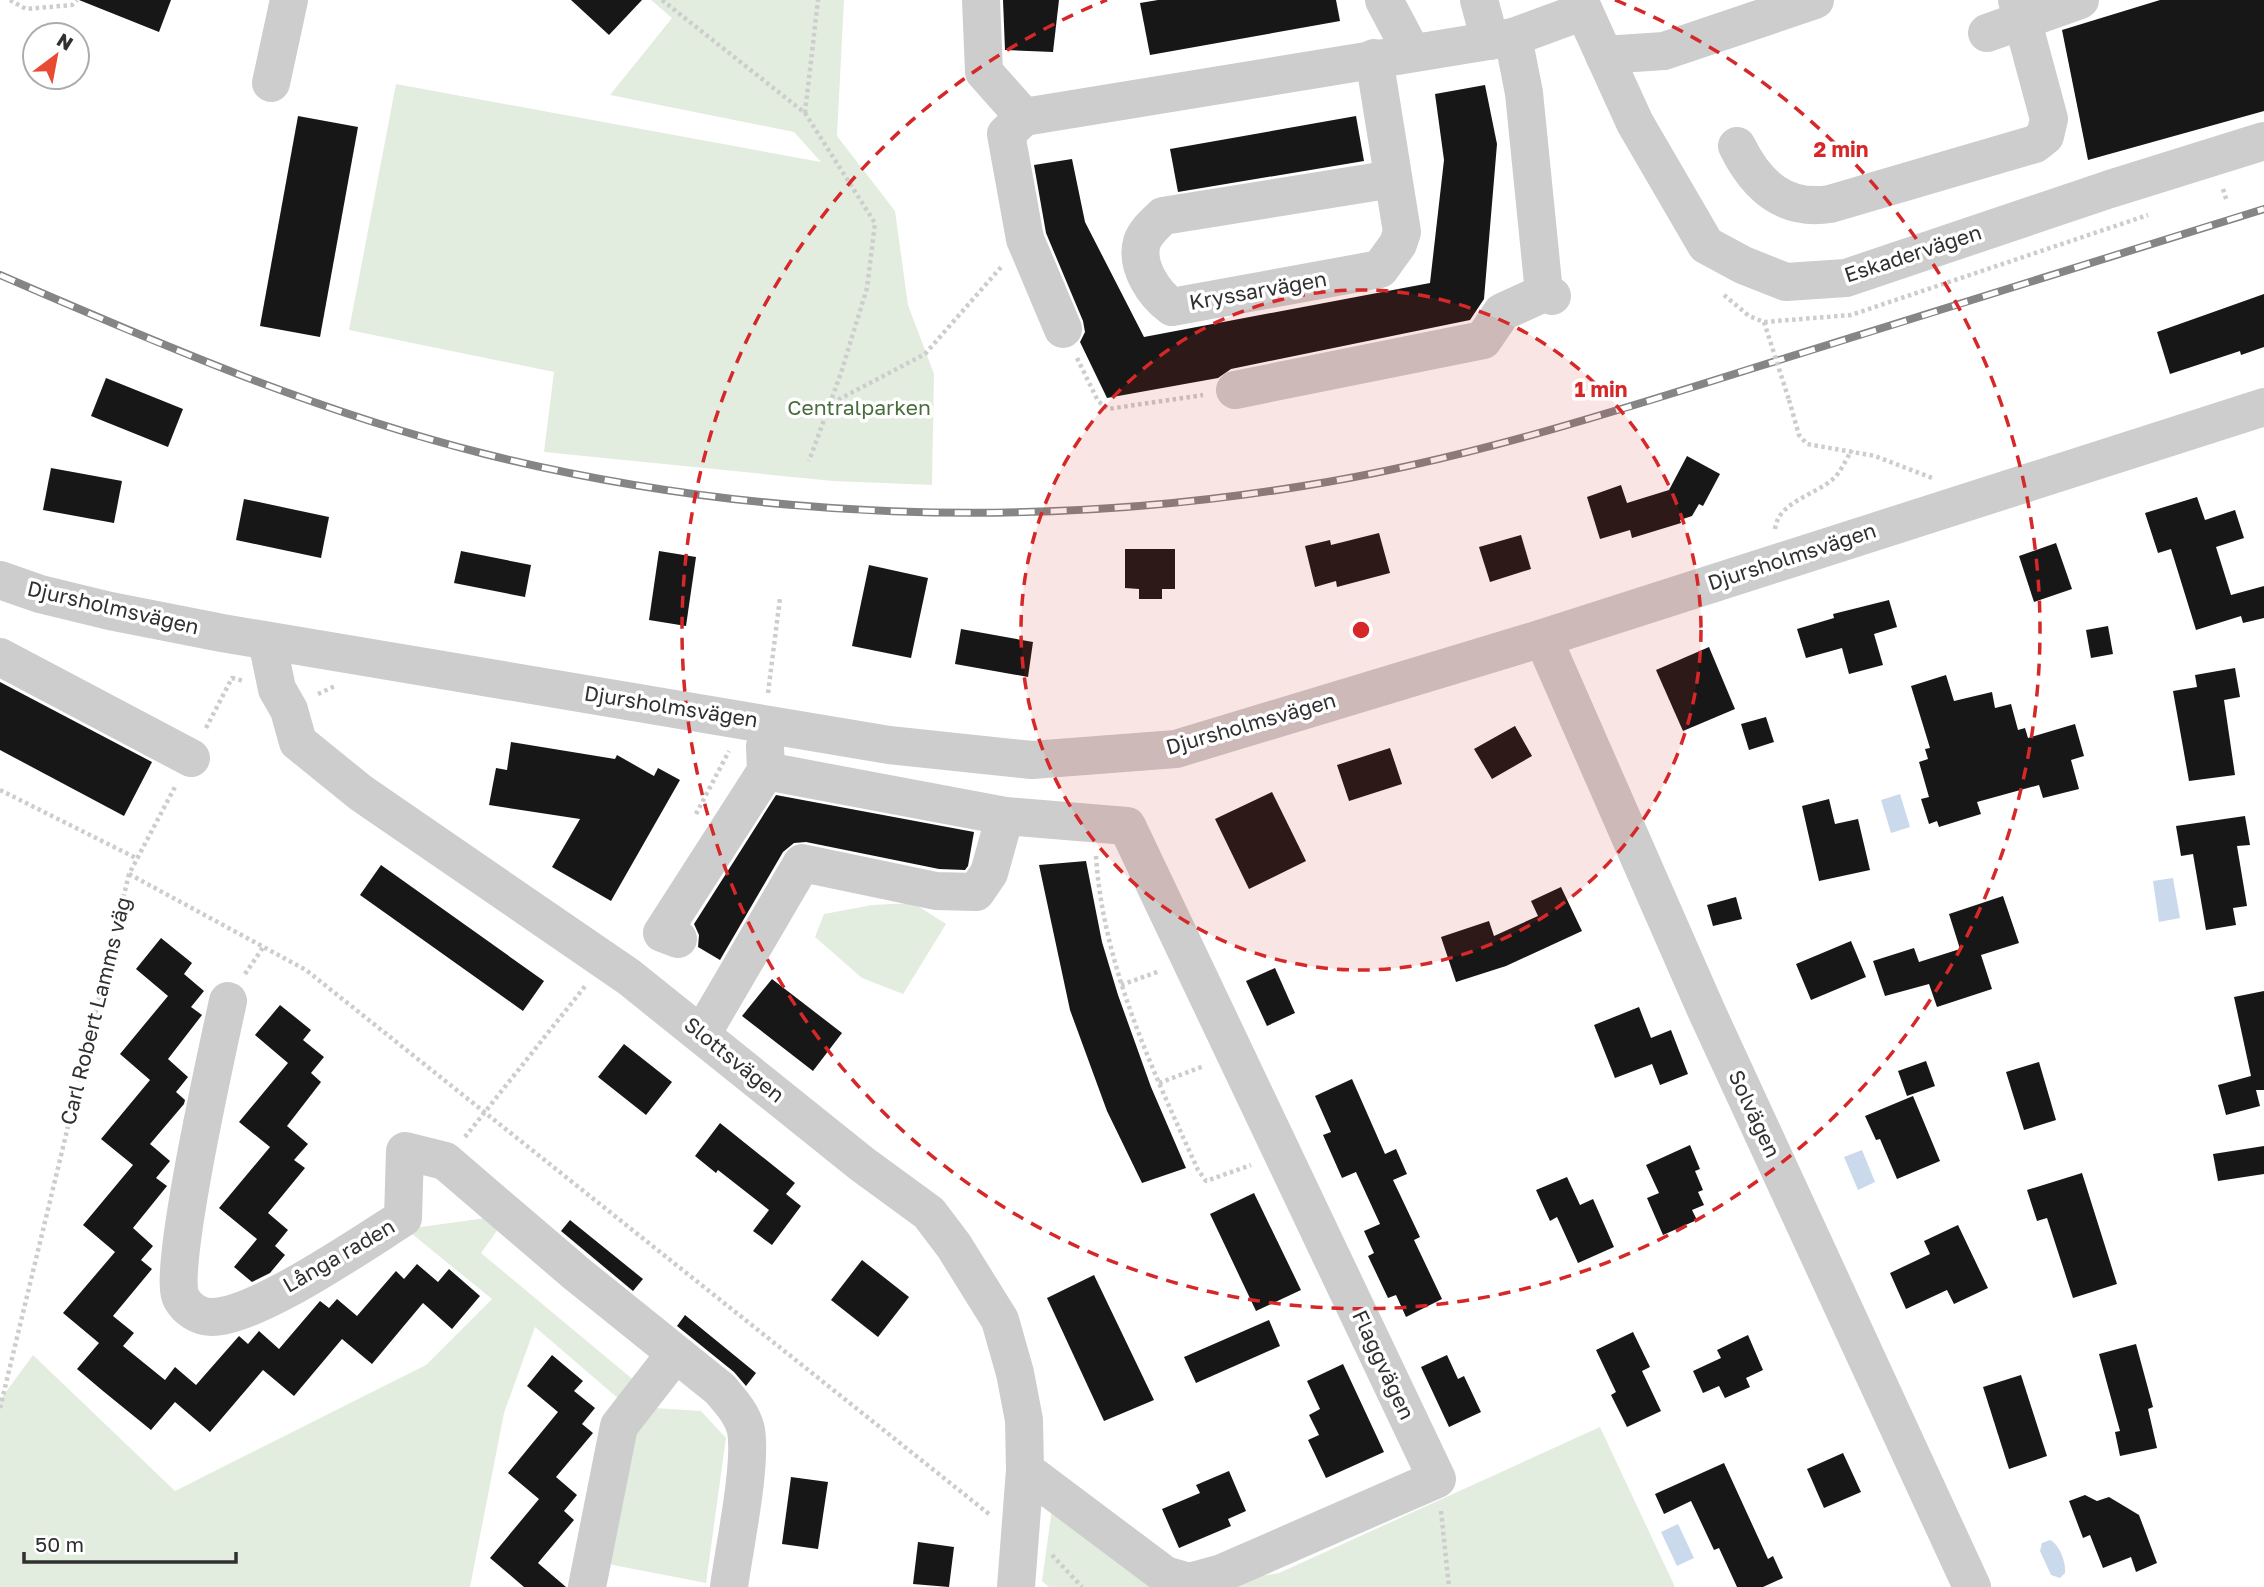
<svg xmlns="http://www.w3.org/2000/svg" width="2264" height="1587" viewBox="0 0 2264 1587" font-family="'Golos Text',sans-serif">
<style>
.green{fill:#e3eddf}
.water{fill:#cbd9ed}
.building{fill:#171717}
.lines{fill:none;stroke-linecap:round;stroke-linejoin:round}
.path{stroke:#cdcdcd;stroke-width:4.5;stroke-dasharray:3.5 3.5;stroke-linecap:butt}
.minor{stroke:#cdcdcd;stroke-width:38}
.rail-casing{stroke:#858585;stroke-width:8}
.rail{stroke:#fff;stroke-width:5;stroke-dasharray:16;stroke-linecap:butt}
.path-bridge{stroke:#cdcdcd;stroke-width:4.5;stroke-dasharray:3.5 3.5;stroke-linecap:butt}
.ring{fill:none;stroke:#d62828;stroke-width:3.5;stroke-dasharray:12 9}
.labels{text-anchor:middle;stroke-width:7;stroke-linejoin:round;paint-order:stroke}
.street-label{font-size:21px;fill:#303030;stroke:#fff}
.park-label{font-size:21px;fill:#496d3d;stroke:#fff}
.centre{fill:#d62828;stroke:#fff;stroke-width:3.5}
.ring-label{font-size:21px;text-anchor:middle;font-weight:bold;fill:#d62828;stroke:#fff;stroke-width:7;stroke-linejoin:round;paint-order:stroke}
</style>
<rect width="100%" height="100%" fill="#fff"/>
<g class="green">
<polygon points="651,0 844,0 837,136 895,211 908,305 934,374 932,485 833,481 544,452 554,372 349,330 396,84 821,162 794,132 610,95 672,18"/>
<polygon points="913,903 946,924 903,994 862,978 815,937 824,914 872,905"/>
<polygon points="486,1218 499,1228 481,1253 636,1382 620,1400 535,1327 504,1413 470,1587 0,1587 0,1400 33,1355 175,1491 426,1365 492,1299 406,1229"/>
<polygon points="654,1408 701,1411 726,1438 706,1583 608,1564 633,1433"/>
<polygon points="1600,1427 1675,1587 1192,1587 1279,1573"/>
<polygon points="1053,1502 1174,1587 1049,1587 1042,1581"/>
</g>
<g class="water">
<polygon points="1900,794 1910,827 1891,833 1881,800"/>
<polygon points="2173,878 2180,918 2159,922 2153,881"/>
<polygon points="1862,1150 1875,1182 1858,1190 1844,1157"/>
<polygon points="1678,1524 1694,1558 1677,1566 1661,1532"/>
<path d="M2050 1540C2060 1545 2066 1563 2065 1573L2060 1578 2051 1575 2040 1551 2042 1543Z"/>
</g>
<g class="building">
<polygon points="79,0 171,0 159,32"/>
<polygon points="571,0 642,0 609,35"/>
<polygon points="1003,0 1059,0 1053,52 1005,50"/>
<polygon points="1158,0 1336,0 1340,21 1150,55 1140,3"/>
<polygon points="2160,0 2264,0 2264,111 2088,160 2062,30"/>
<polygon points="1485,85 1497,144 1484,299 1470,320 1231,369 1218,378 1107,398 1080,342 1085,332 1083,321 1046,233 1034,165 1072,159 1085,222 1144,337 1430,283 1444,160 1435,94"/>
<polygon points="298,116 358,127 320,337 260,326"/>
<polygon points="1356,116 1364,161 1178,192 1170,149"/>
<polygon points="2264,294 2264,347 2241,355 2240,351 2170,374 2157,332"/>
<polygon points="106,378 183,409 168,447 91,416"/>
<polygon points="1687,456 1720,474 1703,506 1699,504 1692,516 1680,520 1681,523 1632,538 1630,530 1600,539 1587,497 1621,485 1627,503 1669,490"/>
<polygon points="51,468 122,481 114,523 43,510"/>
<polygon points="2197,497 2205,520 2235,510 2244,538 2216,547 2231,595 2264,586 2264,618 2243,623 2241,616 2196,630 2171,549 2158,553 2145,513"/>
<polygon points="244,499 329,517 321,558 236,540"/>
<polygon points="1379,533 1390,573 1337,587 1336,581 1315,587 1305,546 1330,540 1331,545"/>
<polygon points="1521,535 1531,569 1490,582 1479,547"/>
<polygon points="2056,543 2072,589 2034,602 2019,556"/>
<polygon points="1125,549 1175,549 1175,589 1162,589 1162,599 1139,599 1139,589 1125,588"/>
<polygon points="461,551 531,565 525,597 454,583"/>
<polygon points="659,551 696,557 686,626 649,620"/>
<polygon points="869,565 928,578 911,658 852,646"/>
<polygon points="1889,600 1897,627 1874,634 1883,665 1849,674 1842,648 1806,658 1797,629 1834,618 1833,614"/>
<polygon points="2108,626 2113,654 2091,658 2086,630"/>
<polygon points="961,629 1033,642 1028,677 955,664"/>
<polygon points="1709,647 1735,709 1683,731 1656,670"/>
<polygon points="2235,668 2240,697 2224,700 2235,775 2189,781 2173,691 2197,687 2195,675"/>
<polygon points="1946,675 1954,701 1992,692 1995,708 2011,704 2018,730 2025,728 2028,738 2075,724 2084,756 2071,760 2079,789 2043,798 2039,785 1977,802 1981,814 1939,827 1937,821 1929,824 1921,799 1929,797 1919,762 1928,759 1925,749 1930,748 1911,686"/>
<polygon points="0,682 152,762 124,816 0,750"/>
<polygon points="1766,717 1774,742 1749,750 1741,724"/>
<polygon points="1515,726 1532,756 1492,779 1474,749"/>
<polygon points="511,742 615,759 617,755 654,776 658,768 680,780 611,901 552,867 580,819 489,805 496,768 507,770"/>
<polygon points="1390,748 1402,784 1349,801 1337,765"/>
<polygon points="1272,792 1306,861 1249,889 1215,819"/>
<polygon points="776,795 974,832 968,866 965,870 939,869 806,842 794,843 783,852 720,960 698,947 699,935 694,924"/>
<polygon points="1829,799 1835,824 1858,819 1870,870 1819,881 1802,806"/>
<polygon points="2245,816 2250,845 2237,846 2247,906 2233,908 2236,925 2206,930 2193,854 2181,856 2176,826"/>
<polygon points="1086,861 1102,942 1118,995 1151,1087 1186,1168 1142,1183 1107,1111 1070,1010 1039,865"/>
<polygon points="381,865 544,981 523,1011 360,895"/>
<polygon points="1561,887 1582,931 1506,966 1456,982 1441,937 1489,921 1494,936 1538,916 1531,901"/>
<polygon points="2003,896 2019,943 1981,955 1992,989 1937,1007 1929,984 1885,996 1873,961 1914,948 1919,962 1960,949 1949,914"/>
<polygon points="1736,897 1742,919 1713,926 1707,905"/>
<polygon points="161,938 192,963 184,974 204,991 191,1007 202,1015 168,1059 188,1077 176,1092 185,1100 184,1104 150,1144 170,1161 156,1178 167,1186 133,1228 153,1246 141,1260 152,1269 113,1316 134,1333 123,1346 165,1380 175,1367 196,1385 239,1336 248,1344 259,1331 279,1349 320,1301 329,1308 337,1299 357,1316 396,1271 404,1279 417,1264 438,1282 449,1269 480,1296 452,1329 423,1303 372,1364 342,1339 294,1396 263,1370 210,1432 175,1402 151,1430 103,1391 77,1369 99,1343 63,1313 115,1252 83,1225 133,1165 101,1139 150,1080 120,1054 168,996 136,969"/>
<polygon points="1851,941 1866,977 1811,1000 1796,964"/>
<polygon points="1275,968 1295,1013 1267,1026 1246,981"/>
<polygon points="772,979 842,1033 813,1071 742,1016"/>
<polygon points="2264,991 2264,1090 2256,1090 2260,1106 2226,1115 2218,1085 2251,1076 2234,997"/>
<polygon points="280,1005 311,1030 303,1040 324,1057 311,1073 321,1082 287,1126 308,1144 294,1160 305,1168 268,1213 288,1230 275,1246 285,1255 270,1273 252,1282 234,1267 257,1239 219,1208 270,1147 239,1122 288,1063 255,1035"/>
<polygon points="1639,1007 1651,1038 1671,1030 1688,1074 1660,1085 1652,1064 1615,1078 1594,1025"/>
<polygon points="624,1044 672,1082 646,1115 598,1077"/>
<polygon points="1926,1061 1935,1086 1907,1096 1898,1071"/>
<polygon points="2039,1062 2056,1120 2024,1130 2006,1072"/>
<polygon points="1352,1079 1385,1154 1396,1149 1407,1174 1393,1180 1420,1237 1414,1240 1442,1299 1406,1317 1396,1295 1388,1298 1368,1256 1374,1253 1364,1231 1380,1224 1356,1172 1342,1178 1323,1135 1331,1132 1315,1096"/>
<polygon points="1913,1096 1940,1161 1897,1179 1880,1139 1876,1140 1865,1116"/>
<polygon points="720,1123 795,1183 786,1194 801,1206 772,1245 753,1231 769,1210 718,1170 716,1173 695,1156"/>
<polygon points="1690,1145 1700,1169 1695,1171 1703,1190 1698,1192 1704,1205 1692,1210 1697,1220 1663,1235 1647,1198 1659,1193 1646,1165"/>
<polygon points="2264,1146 2264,1174 2218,1181 2213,1154"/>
<polygon points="2082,1173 2117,1284 2073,1298 2047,1218 2037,1221 2027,1190"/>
<polygon points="1567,1177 1580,1205 1593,1199 1614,1247 1578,1263 1557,1217 1550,1221 1536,1190"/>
<polygon points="1254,1193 1301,1290 1256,1311 1210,1214"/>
<polygon points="570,1220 643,1279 633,1291 561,1231"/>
<polygon points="1958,1225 1988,1288 1954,1304 1947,1290 1906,1309 1890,1273 1930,1254 1924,1241"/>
<polygon points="862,1260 909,1297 878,1337 831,1300"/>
<polygon points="1094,1275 1154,1400 1104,1421 1047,1298"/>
<polygon points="685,1315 756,1373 746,1386 734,1372 677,1326"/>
<polygon points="1269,1320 1280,1346 1196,1383 1184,1357"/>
<polygon points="1633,1332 1650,1367 1642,1371 1661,1411 1627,1427 1611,1395 1616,1392 1596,1350"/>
<polygon points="1748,1335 1763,1370 1746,1378 1750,1387 1725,1398 1719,1386 1703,1393 1693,1371 1721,1358 1717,1350"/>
<polygon points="2136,1344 2153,1407 2148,1409 2157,1448 2120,1456 2115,1432 2120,1431 2099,1354"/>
<polygon points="552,1355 583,1381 574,1391 595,1408 582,1424 593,1433 556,1477 577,1495 564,1511 574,1520 538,1563 566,1587 524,1587 490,1558 539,1499 508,1473 558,1412 527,1386"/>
<polygon points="1447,1355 1458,1379 1464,1376 1481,1412 1449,1427 1421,1367"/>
<polygon points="1343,1364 1384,1452 1326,1478 1308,1440 1319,1435 1309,1415 1320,1409 1307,1381"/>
<polygon points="2021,1375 2047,1456 2009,1469 1983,1387"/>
<polygon points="1843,1453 1861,1492 1824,1508 1807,1469"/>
<polygon points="1724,1463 1768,1559 1773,1556 1783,1578 1763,1587 1737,1587 1719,1548 1714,1550 1691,1501 1664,1514 1655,1494"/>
<polygon points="1229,1471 1246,1511 1228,1519 1231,1526 1179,1548 1162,1509 1200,1493 1196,1485"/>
<polygon points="791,1477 828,1482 818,1549 782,1544"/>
<polygon points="2085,1495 2097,1501 2109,1497 2139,1515 2157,1563 2136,1572 2131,1557 2103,1568 2090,1535 2083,1538 2069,1501"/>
<polygon points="918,1542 954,1547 949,1587 913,1584"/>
</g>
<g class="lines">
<g class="path">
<polyline points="10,0 26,9 72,5 77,0"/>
<polyline points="662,0 805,113 875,223 867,288 841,373 809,461"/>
<polyline points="805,113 818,0"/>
<polyline points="2223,189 2227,202"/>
<polyline points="1724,295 1749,316 1764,322 1851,315 2148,215"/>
<polyline points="1077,358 1098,401 1108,409 1203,395"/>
<polyline points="1789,400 1799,435 1807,444 1875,456 1932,478"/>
<polyline points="832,403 925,354 1002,266"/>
<path d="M1775 529C1778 502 1815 495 1833 479 1841 472 1846 459 1852 450"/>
<polyline points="768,693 780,598"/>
<polyline points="318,694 335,686"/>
<polyline points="206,728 232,678 244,681"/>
<polyline points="0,790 138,859"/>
<polyline points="696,814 729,751"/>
<path d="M1096 856C1103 966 1153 1071 1198 1170L1206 1181 1251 1165"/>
<polyline points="129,874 306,970 989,1514"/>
<polyline points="245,974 264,946"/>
<polyline points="1121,985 1160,971"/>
<polyline points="1159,1083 1204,1066"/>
<polyline points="465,1137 586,985"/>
<polyline points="0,1408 129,874 176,785"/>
<polyline points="1441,1511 1449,1587"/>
<polyline points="1052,1555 1082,1587"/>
</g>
<g class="minor">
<polyline points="981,0 984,72 1024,117"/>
<polyline points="1384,0 1412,53"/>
<polyline points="1479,0 1490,41"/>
<polyline points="1579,0 1635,123 1706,245 1743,265 1786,282 1846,278 2110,189 2264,141"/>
<polyline points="1987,33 2080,0"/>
<polyline points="1513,37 1524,93 1544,293"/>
<polyline points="1604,55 1664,51 1815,0"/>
<path d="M1374 58 1402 232 1398 244 1380 269 1172 307C1154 294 1135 266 1142 242 1146 231 1155 224 1163 216L1393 179"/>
<polyline points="271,83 289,0"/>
<polyline points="1024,117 1513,37 1584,11"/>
<polyline points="1024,117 1006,134 1025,239 1063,329"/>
<path d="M1737 146C1756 185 1784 211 1830 204L2035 144 2045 136 2049 119 2017 0"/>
<polyline points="1235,390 1483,340 1502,312 1544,293 1552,296"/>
<polyline points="0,580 40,594 110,611 222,633 889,745 1032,760 1176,749 1543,638 2264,407"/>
<polyline points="1543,638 1706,1010 1972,1587"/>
<polyline points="267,641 277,689 289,710 298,742 361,793 629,977 862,1164 929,1213 954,1246 1000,1320 1015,1373 1024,1420 1025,1470 1016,1587"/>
<polyline points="0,657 191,758"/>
<polyline points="1005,816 1127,826 1437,1479 1222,1573 1189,1582 1165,1575 1025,1470"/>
<polyline points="678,939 662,933 766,771 765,746"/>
<path d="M228 1001C219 1043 167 1273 181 1298 187 1309 199 1317 211 1317 255 1318 363 1243 403 1218L405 1151 445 1161 577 1274 720 1389C730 1401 742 1413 746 1430 752 1466 734 1548 729 1587"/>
<polyline points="702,1034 802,863 936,891 976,892 989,873 1005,816 766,771"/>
<polyline points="587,1587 619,1426 675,1354"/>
</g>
<g class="rail-casing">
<path id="rail" d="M0 275C159 344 317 412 485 454 751 520 1033 530 1303 486 1455 462 1601 416 1747 370 1920 317 2092 262 2264 209"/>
</g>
<use href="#rail" class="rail"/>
<polyline class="path-bridge" points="1764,322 1789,400"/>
</g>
<circle cx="1361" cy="630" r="340" fill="#d62828" fill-opacity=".12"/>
<g class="ring">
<circle cx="1361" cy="630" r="340"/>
<path d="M1615 0A679 679 0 1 1 1107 0"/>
</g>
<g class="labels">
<g class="street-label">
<text transform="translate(1913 254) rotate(-18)" y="7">Eskadervägen</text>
<text transform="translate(1258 291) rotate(-10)" y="7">Kryssarvägen</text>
<text transform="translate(1792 557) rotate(-18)" y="7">Djursholmsvägen</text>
<text transform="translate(113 608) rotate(13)" y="7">Djursholmsvägen</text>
<text transform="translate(671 707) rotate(9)" y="7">Djursholmsvägen</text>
<text transform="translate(1251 724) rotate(-16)" y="7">Djursholmsvägen</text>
<text transform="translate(96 1011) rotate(-76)" y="7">Carl Robert Lamms väg</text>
<text transform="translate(734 1060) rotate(39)" y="7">Slottsvägen</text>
<text transform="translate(1754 1114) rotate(65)" y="7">Solvägen</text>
<text transform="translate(339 1256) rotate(-30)" y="7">Långa raden</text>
<text transform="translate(1383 1365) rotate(65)" y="7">Flaggvägen</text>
</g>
<g class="park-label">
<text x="859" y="415">Centralparken</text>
</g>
</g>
<circle cx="1361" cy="630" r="10" class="centre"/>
<g class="ring-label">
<text x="1841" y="157">2 min</text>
<text x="1601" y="397">1 min</text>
</g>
<g transform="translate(56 56) rotate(32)"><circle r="33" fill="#ffffff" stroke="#acacac" stroke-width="2"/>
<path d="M0-5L12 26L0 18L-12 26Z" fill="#e84a32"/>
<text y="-10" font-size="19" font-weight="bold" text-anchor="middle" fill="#303030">N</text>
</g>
<path d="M24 1552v10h212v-10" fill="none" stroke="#303030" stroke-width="3.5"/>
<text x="35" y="1552" font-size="21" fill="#303030" stroke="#ffffff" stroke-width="5" paint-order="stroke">50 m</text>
</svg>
